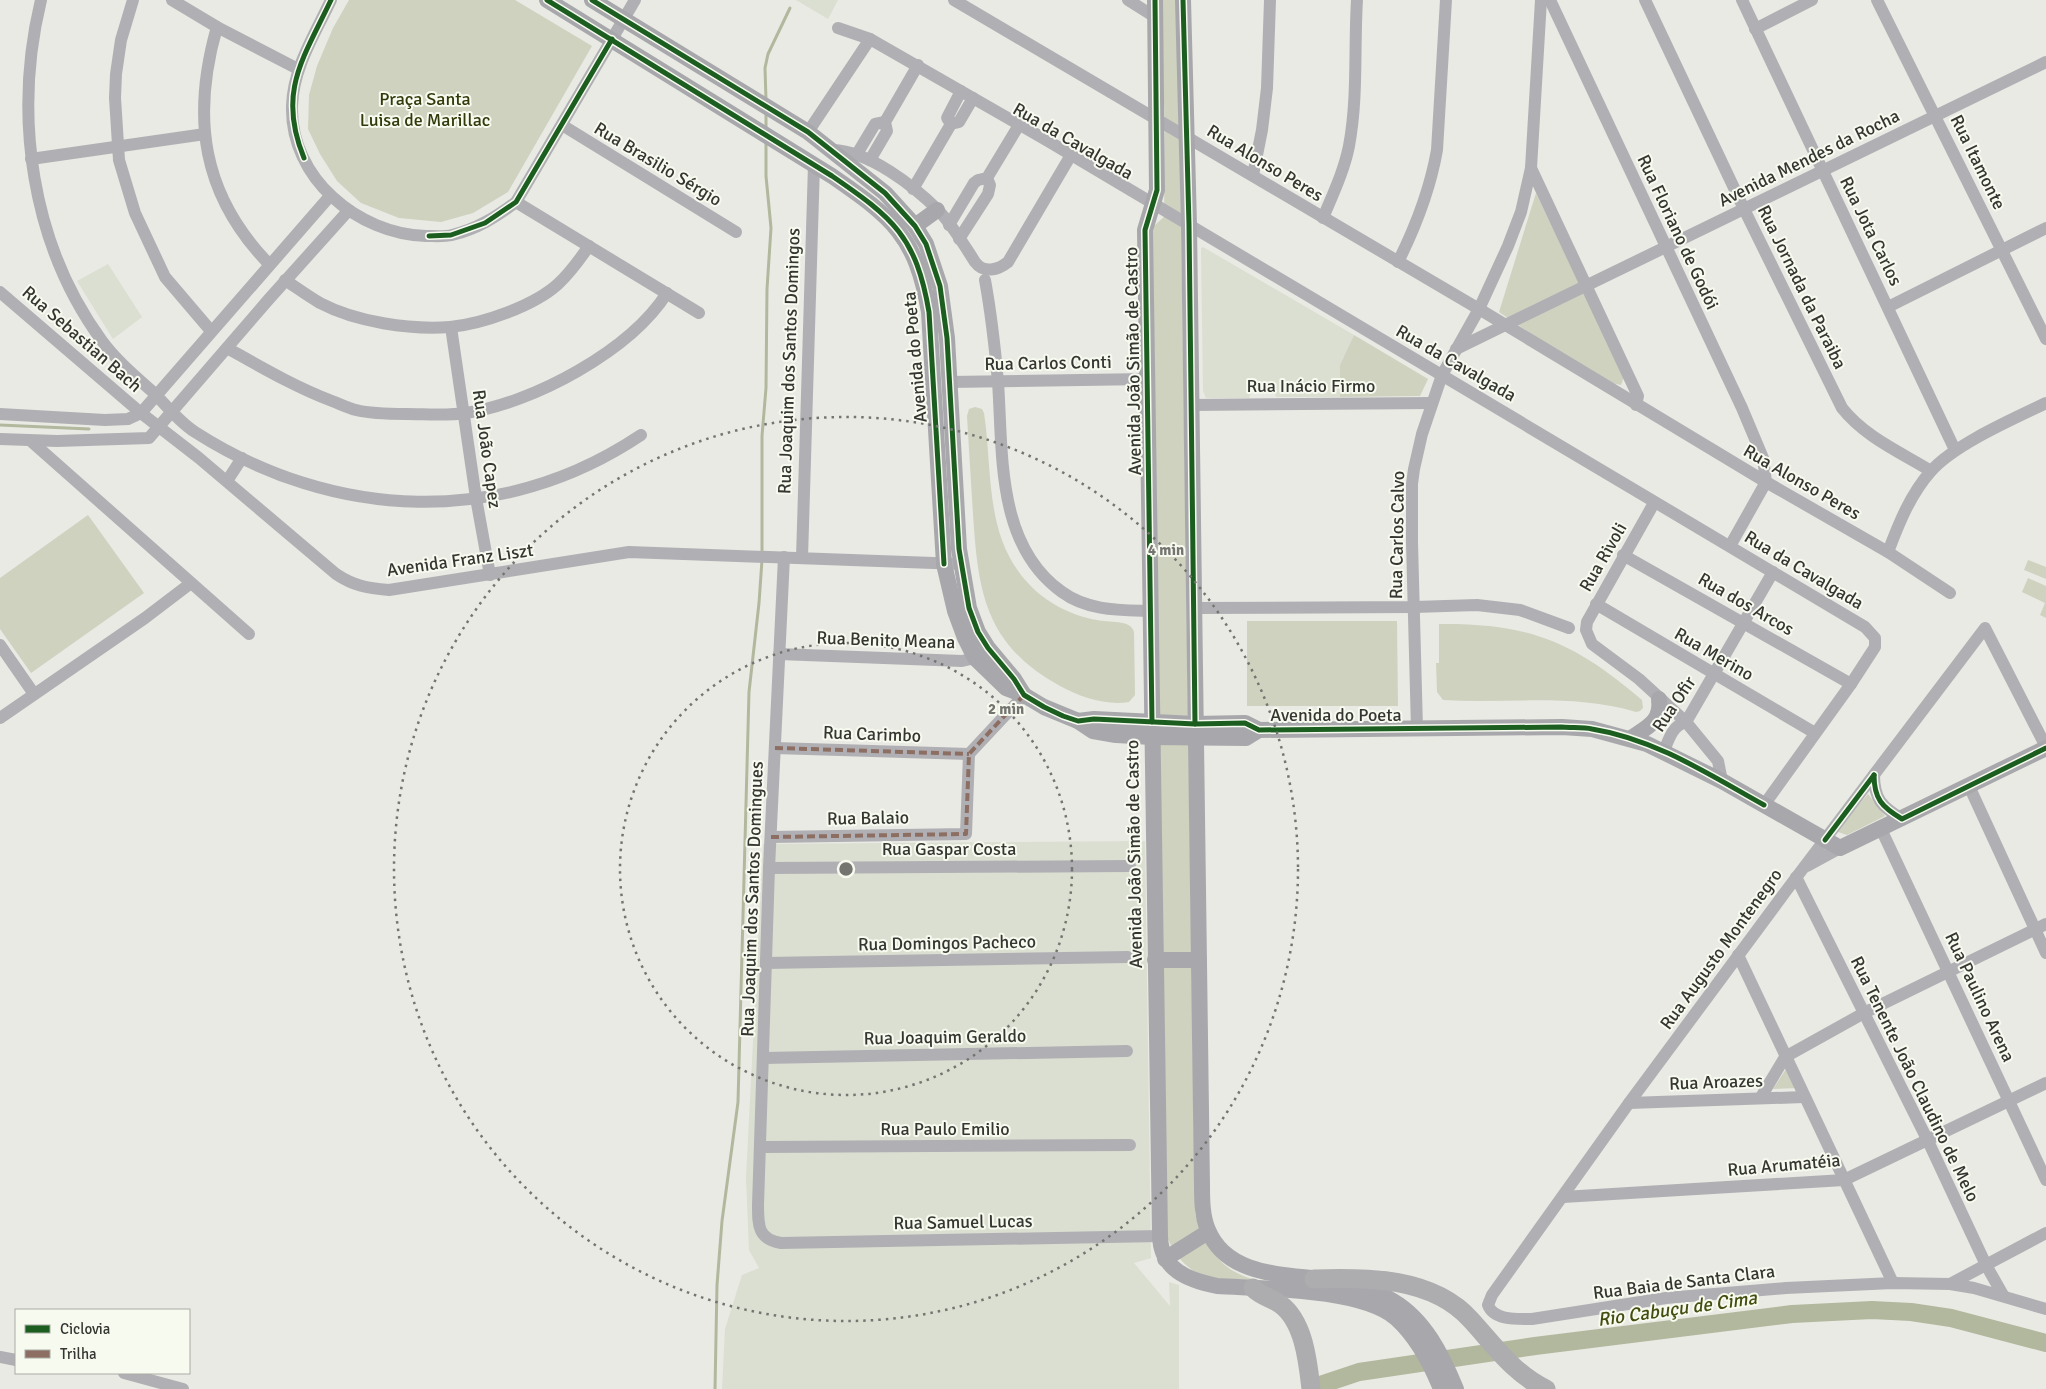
<svg xmlns="http://www.w3.org/2000/svg" width="2046" height="1389" viewBox="0 0 2046 1389" font-family="Signika,sans-serif">
<style>
.built{fill:#dbdfd1}
.green{fill:#ced2bf}
.lines{fill:none;stroke-linecap:round;stroke-linejoin:round}
.stream{stroke:#b2b89d;stroke-width:3}
.river{stroke:#b2b89d;stroke-width:18}
.minor{stroke:#b0b0b4;stroke-width:12}
.major{stroke:#a8a8ac;stroke-width:16}
.highway{stroke:#adadaf;stroke-width:19}
.quiet{stroke:#8d6e63;stroke-width:4;stroke-dasharray:8 4;stroke-linecap:butt}
.cycleway-casing{stroke:#f7faef;stroke-width:8}
.cycleway{stroke:#1b5e20;stroke-width:5}
.ring{fill:none;stroke:#747570;stroke-width:2.5;stroke-dasharray:2.5 5}
.labels{text-anchor:middle;stroke-width:4;stroke-linejoin:round;paint-order:stroke}
.park-label{font-size:18px;fill:#323a0c;stroke:#f7faef}
.street-label{font-size:18px;fill:#353631;stroke:#f7faef}
.water-label{font-size:19px;font-style:italic;fill:#424d0f;stroke:#f7faef}
.centre{fill:#747570;stroke:#f7faef;stroke-width:2.5}
.ring-label{font-size:15px;text-anchor:middle;font-weight:bold;fill:#747570;stroke:#f7faef;stroke-width:4;stroke-linejoin:round;paint-order:stroke}
</style>
<rect width="100%" height="100%" fill="#e9eae4"/>
<g class="built">
<polygon points="796,0 838,0 828,19"/>
<polygon points="1203,247 1354,335 1340,365 1340,397 1276,397 1274,388 1268,388 1253,389 1249,398 1206,398 1203,391 1201,248"/>
<polygon points="108,264 142,317 113,339 77,281"/>
<polygon points="1145,841 1151,1258 1134,1263 1170,1306 1169,1282 1179,1285 1179,1389 722,1389 725,1329 742,1275 759,1268 749,1250 746,1178 763,844"/>
</g>
<g class="green">
<polygon points="349,0 515,0 592,46 508,192 473,213 441,222 399,218 361,203 337,181 320,154 308,129 309,95 317,66 333,28"/>
<path d="M1160 0H1178L1195 1214C1203 1238 1215 1263 1239 1274 1247 1278 1257 1280 1266 1283 1221 1281 1187 1284 1167 1237L1152 237 1154 226 1164 217 1165 126Z"/>
<polygon points="1536,193 1624,377 1621,385 1611,383 1566,357 1499,312"/>
<polygon points="1354,335 1428,379 1420,396 1340,397 1340,365"/>
<path d="M975 407 982 409 984 413C993 472 984 536 1028 583 1045 602 1072 616 1097 620 1108 623 1131 619 1134 632L1135 695 1129 702C1107 706 1080 697 1060 686 985 645 978 592 973 514 971 482 969 449 967 416L969 409Z"/>
<polygon points="88,515 144,593 31,673 0,629 0,578"/>
<polygon points="2028,560 2046,567 2046,579 2024,570"/>
<polygon points="2028,578 2046,586 2046,618 2040,615 2045,603 2022,592"/>
<polygon points="1247,621 1397,621 1398,706 1247,706"/>
<path d="M1439 624C1530 623 1574 642 1642 700L1643 708 1640 711 1636 712C1572 693 1508 704 1443 700L1437 692 1436 663H1439Z"/>
<polygon points="1868,794 1885,816 1847,835 1838,832 1838,828"/>
<polygon points="1788,1066 1800,1088 1773,1089"/>
</g>
<g class="lines">
<g class="stream">
<polyline points="766,100 765,68 768,54 790,8"/>
<polyline points="766,113 766,130"/>
<polyline points="0,425 89,429"/>
<polyline points="762,554 762,436 766,388 767,289 771,228 766,176 766,141"/>
<polyline points="715,1389 717,1285 722,1221 738,1102 749,692 759,603 762,560"/>
</g>
<polyline class="river" points="1314,1389 1320,1385 1359,1372 1535,1346 1792,1314 1872,1310 1911,1312 1951,1318 2046,1343"/>
<g class="minor">
<path d="M41 0C13 115 31 244 102 341 116 360 135 376 153 392 166 405 179 422 195 432 334 521 502 528 641 435"/>
<polyline points="133,0 121,40 116,74 115,98 119,160 135,213 165,277 211,331"/>
<polyline points="172,0 217,27 298,69"/>
<path d="M331 0C315 34 293 68 292 106 290 178 358 234 426 236 434 236 444 237 452 235 477 229 496 217 516 202L635 0"/>
<polyline points="954,0 1479,309 1766,482 1888,552 1950,593"/>
<polyline points="1128,0 1155,17"/>
<polyline points="1550,0 1742,408 1763,458 1766,482 1730,546"/>
<path d="M1645 0 1744 209 1842 408C1865 437 1900 452 1931 471"/>
<polyline points="1742,0 1955,450"/>
<polyline points="1877,0 2046,339"/>
<path d="M217 27C191 118 202 195 269 264"/>
<polyline points="838,28 870,39 1048,141 1865,627 1875,638 1875,647 1851,684 1764,805"/>
<polyline points="1755,29 1812,0"/>
<polyline points="951,124 947,118 961,91"/>
<polyline points="951,124 959,122 973,98"/>
<polyline points="562,125 736,232"/>
<polyline points="808,132 870,39"/>
<path d="M833 150C869 151 914 186 939 211 953 226 964 245 975 262 984 274 998 270 1008 262L1071 155"/>
<polyline points="857,154 875,124 885,122"/>
<polyline points="31,159 205,134"/>
<polyline points="870,160 887,131 885,122 918,65"/>
<polyline points="1531,168 1638,396 1636,405"/>
<polyline points="1253,175 1262,130 1267,88 1270,0"/>
<polyline points="913,189 951,124"/>
<polyline points="516,202 699,313"/>
<path d="M1323 218C1333 194 1344 171 1349 146 1358 98 1354 48 1357 0"/>
<polyline points="949,225 974,183 978,180 987,178 1019,125"/>
<polyline points="959,239 988,194 990,185 987,178"/>
<path d="M1398 262C1416 226 1430 190 1437 150L1446 0"/>
<path d="M285 280C297 288 308 296 320 303 356 322 410 330 450 327 482 324 534 306 558 284 570 273 580 259 589 246"/>
<path d="M985 280C991 313 995 348 998 382 1003 454 996 545 1062 592 1088 611 1120 610 1150 611"/>
<path d="M0 292 141 413 199 458 336 574C354 586 367 588 389 590L629 552 961 564"/>
<polyline points="1888,307 2046,228"/>
<polyline points="451,327 476,498 490,575"/>
<path d="M227 348C261 367 295 387 332 401 340 404 348 408 356 410 372 414 390 414 406 414 425 414 447 416 466 413 533 403 630 351 667 293"/>
<polyline points="1456,349 2046,62"/>
<polyline points="949,382 1147,379"/>
<polyline points="1191,405 1432,403"/>
<polyline points="0,414 105,420 128,419 141,413 330,196"/>
<polyline points="0,439 57,441 149,438 269,299 348,211"/>
<polyline points="32,442 249,634"/>
<polyline points="227,481 242,458"/>
<polyline points="1654,503 1587,622 1586,630 1592,644 1639,679 1686,722 1718,761 1722,781"/>
<path d="M1888 552C1899 523 1910 495 1931 471 1955 444 2013 419 2046 403"/>
<polyline points="1623,555 1851,684"/>
<path d="M784 557 769 868 758 1205C758 1226 758 1239 781 1243L1160 1236"/>
<polyline points="802,558 814,165"/>
<polyline points="1596,604 1815,733"/>
<polyline points="1194,608 1414,607 1477,605 1520,610 1569,628"/>
<polyline points="0,645 34,694"/>
<polyline points="779,654 962,661 975,658 982,653"/>
<polyline points="0,718 145,618 191,583"/>
<polyline points="1417,729 1412,542 1412,484 1414,469 1422,434 1442,375 1479,309 1508,246 1521,212 1531,168 1541,0"/>
<path d="M2046 747 1985 628 1786 891 1629 1103 1492 1295 1488 1305C1494 1321 1518 1319 1532 1319L1666 1298 1786 1288 1893 1283 1950 1284 1974 1288 2046 1309"/>
<polyline points="775,748 969,754"/>
<path d="M1664 751C1669 739 1672 726 1686 722L1773 572"/>
<path d="M1874 775C1874 799 1882 807 1902 819"/>
<polyline points="1969,786 2046,953"/>
<polyline points="1881,829 2046,1180"/>
<polyline points="771,837 966,834 969,754 1024,695"/>
<polyline points="1807,866 1840,848"/>
<polyline points="769,868 1130,866"/>
<polyline points="1796,877 1928,1141 1986,1265 2003,1295"/>
<polyline points="1738,955 1893,1283"/>
<polyline points="766,963 1128,957"/>
<polyline points="764,1058 1127,1051"/>
<polyline points="1761,1097 1785,1057 1864,1013 2046,924"/>
<polyline points="1629,1103 1804,1097"/>
<polyline points="760,1147 1130,1145"/>
<polyline points="1563,1197 1844,1180 2046,1083"/>
<polyline points="1950,1284 2046,1233"/>
<polyline points="0,1357 16,1360"/>
<polyline points="124,1373 183,1389"/>
</g>
<g class="major">
<path d="M547 0 832 176C893 218 916 236 929 312L944 564 955 611 965 638 975 658 1006 688 1024 695 1044 707 1078 721 1093 731 1116 735 1152 737 1246 738 1259 730"/>
<polyline points="592,0 808,132 885,193 915,226 926,244 940,286 947,338 959,549 969,608 978,632 988,648 1014,679 1024,695"/>
<path d="M1155 0 1157 190 1145 230 1160 1236C1161 1270 1188 1280 1217 1286 1264 1289 1360 1288 1396 1318 1416 1336 1431 1364 1441 1389"/>
<path d="M1183 0 1189 225 1202 1185C1202 1199 1202 1216 1208 1230 1225 1272 1274 1274 1312 1278 1336 1281 1372 1288 1393 1301 1425 1320 1442 1355 1456 1389"/>
<polyline points="915,226 937,210"/>
<polyline points="1078,721 1094,719 1195,724 1245,723 1259,730 1562,727 1592,729 1647,744 1722,781 1840,848 2046,748"/>
<path d="M1631 738C1648 727 1662 721 1659 699"/>
<polyline points="1155,960 1199,960"/>
<polyline points="1165,1259 1208,1232"/>
</g>
<g class="highway">
<path d="M1314 1279C1366 1277 1433 1277 1471 1320 1494 1345 1514 1374 1546 1389"/>
<path d="M1253 1288C1262 1297 1270 1297 1280 1304 1304 1321 1308 1362 1311 1389"/>
</g>
<g class="quiet">
<polyline points="775,748 969,754"/>
<polyline points="771,837 966,834 969,754 1024,695"/>
</g>
<g class="cycleway-casing">
<g id="cycleway">
<path d="M547 0 832 176C893 218 916 236 929 312L944 564"/>
<path d="M592 0 808 132 885 193 915 226 926 244 940 286 947 338 959 549 969 608 978 632 988 648 1014 679 1024 695 1044 707 1063 716 1078 721 1094 719 1195 724 1245 723 1259 730 1562 727C1572 728 1583 727 1592 729 1655 739 1710 775 1764 805"/>
<polyline points="1183,0 1189,225 1195,724"/>
<path d="M304 158C277 92 303 59 331 0"/>
<polyline points="429,236 451,235 485,223 516,202 612,39"/>
<polyline points="1152,722 1145,230 1157,190 1155,0"/>
<path d="M1874 775C1874 799 1882 807 1902 819L2046 748"/>
<polyline points="1825,840 1874,775"/>
</g>
</g>
<use href="#cycleway" class="cycleway"/>
</g>
<g class="ring">
<circle cx="846" cy="869" r="226"/>
<circle cx="846" cy="869" r="452"/>
</g>
<g class="labels">
<g class="park-label">
<text x="425" y="105">Praça Santa<tspan x="425" dy="21">Luisa de Marillac</tspan></text>
</g>
<g class="street-label">
<text transform="translate(1073 141) rotate(30)" y="6">Rua da Cavalgada</text>
<text transform="translate(1809 158) rotate(-26)" y="6">Avenida Mendes da Rocha</text>
<text transform="translate(1978 162) rotate(64)" y="6">Rua Itamonte</text>
<text transform="translate(1265 163) rotate(31)" y="6">Rua Alonso Peres</text>
<text transform="translate(658 164) rotate(31)" y="6">Rua Brasilio Sérgio</text>
<text transform="translate(1871 231) rotate(64)" y="6">Rua Jota Carlos</text>
<text transform="translate(1678 232) rotate(65)" y="6">Rua Floriano de Godói</text>
<text transform="translate(1802 287) rotate(64)" y="6">Rua Jornada da Paraiba</text>
<text transform="translate(82 339) rotate(41)" y="6">Rua Sebastian Bach</text>
<text transform="translate(915 357) rotate(-95)" y="6">Avenida do Poeta</text>
<text transform="translate(789 361) rotate(-88)" y="6">Rua Joaquim dos Santos Domingos</text>
<text transform="translate(1133 361) rotate(-91)" y="6">Avenida João Simão de Castro</text>
<text transform="translate(1048 363) rotate(-1)" y="6">Rua Carlos Conti</text>
<text transform="translate(1456 363) rotate(30)" y="6">Rua da Cavalgada</text>
<text x="1311" y="392">Rua Inácio Firmo</text>
<text transform="translate(487 449) rotate(82)" y="6">Rua João Capez</text>
<text transform="translate(1802 482) rotate(30)" y="6">Rua Alonso Peres</text>
<text transform="translate(1397 535) rotate(-89)" y="6">Rua Carlos Calvo</text>
<text transform="translate(1603 557) rotate(-60)" y="6">Rua Rivoli</text>
<text transform="translate(460 560) rotate(-8)" y="6">Avenida Franz Liszt</text>
<text transform="translate(1804 570) rotate(31)" y="6">Rua da Cavalgada</text>
<text transform="translate(1746 604) rotate(30)" y="6">Rua dos Arcos</text>
<text transform="translate(886 640) rotate(2)" y="6">Rua Benito Meana</text>
<text transform="translate(1714 654) rotate(30)" y="6">Rua Merino</text>
<text transform="translate(1674 704) rotate(-56)" y="6">Rua Ofir</text>
<text x="1336" y="721">Avenida do Poeta</text>
<text transform="translate(872 734) rotate(2)" y="6">Rua Carimbo</text>
<text transform="translate(868 818) rotate(-1)" y="6">Rua Balaio</text>
<text x="949" y="855">Rua Gaspar Costa</text>
<text transform="translate(1134 854) rotate(-91)" y="6">Avenida João Simão de Castro</text>
<text transform="translate(752 899) rotate(-88)" y="6">Rua Joaquim dos Santos Domingues</text>
<text transform="translate(947 943) rotate(-1)" y="6">Rua Domingos Pacheco</text>
<text transform="translate(1721 949) rotate(-54)" y="6">Rua Augusto Montenegro</text>
<text transform="translate(1980 997) rotate(65)" y="6">Rua Paulino Arena</text>
<text transform="translate(945 1037) rotate(-1)" y="6">Rua Joaquim Geraldo</text>
<text transform="translate(1915 1079) rotate(64)" y="6">Rua Tenente João Claudino de Melo</text>
<text transform="translate(1716 1082) rotate(-2)" y="6">Rua Aroazes</text>
<text x="945" y="1135">Rua Paulo Emilio</text>
<text transform="translate(1784 1165) rotate(-5)" y="6">Rua Arumatéia</text>
<text transform="translate(963 1222) rotate(-1)" y="6">Rua Samuel Lucas</text>
<text transform="translate(1684 1282) rotate(-7)" y="6">Rua Baia de Santa Clara</text>
</g>
<g class="water-label">
<text transform="translate(1677 1308) rotate(-8)" y="7">Rio Cabuçu de Cima</text>
</g>
</g>
<circle cx="846" cy="869" r="8" class="centre"/>
<g class="ring-label">
<text x="1166" y="555">4 min</text>
<text x="1006" y="714">2 min</text>
</g>
<rect x="15" y="1309" width="175" height="65" fill="#f7faef" stroke="#a9aca3"/>
<rect x="25" y="1325" width="25" height="8" fill="#1b5e20" stroke="#a9aca3"/>
<text x="60" y="1334" font-size="15" fill="#353631">Ciclovia</text>
<rect x="25" y="1350" width="25" height="8" fill="#8d6e63" stroke="#a9aca3"/>
<text x="60" y="1359" font-size="15" fill="#353631">Trilha</text>
</svg>
